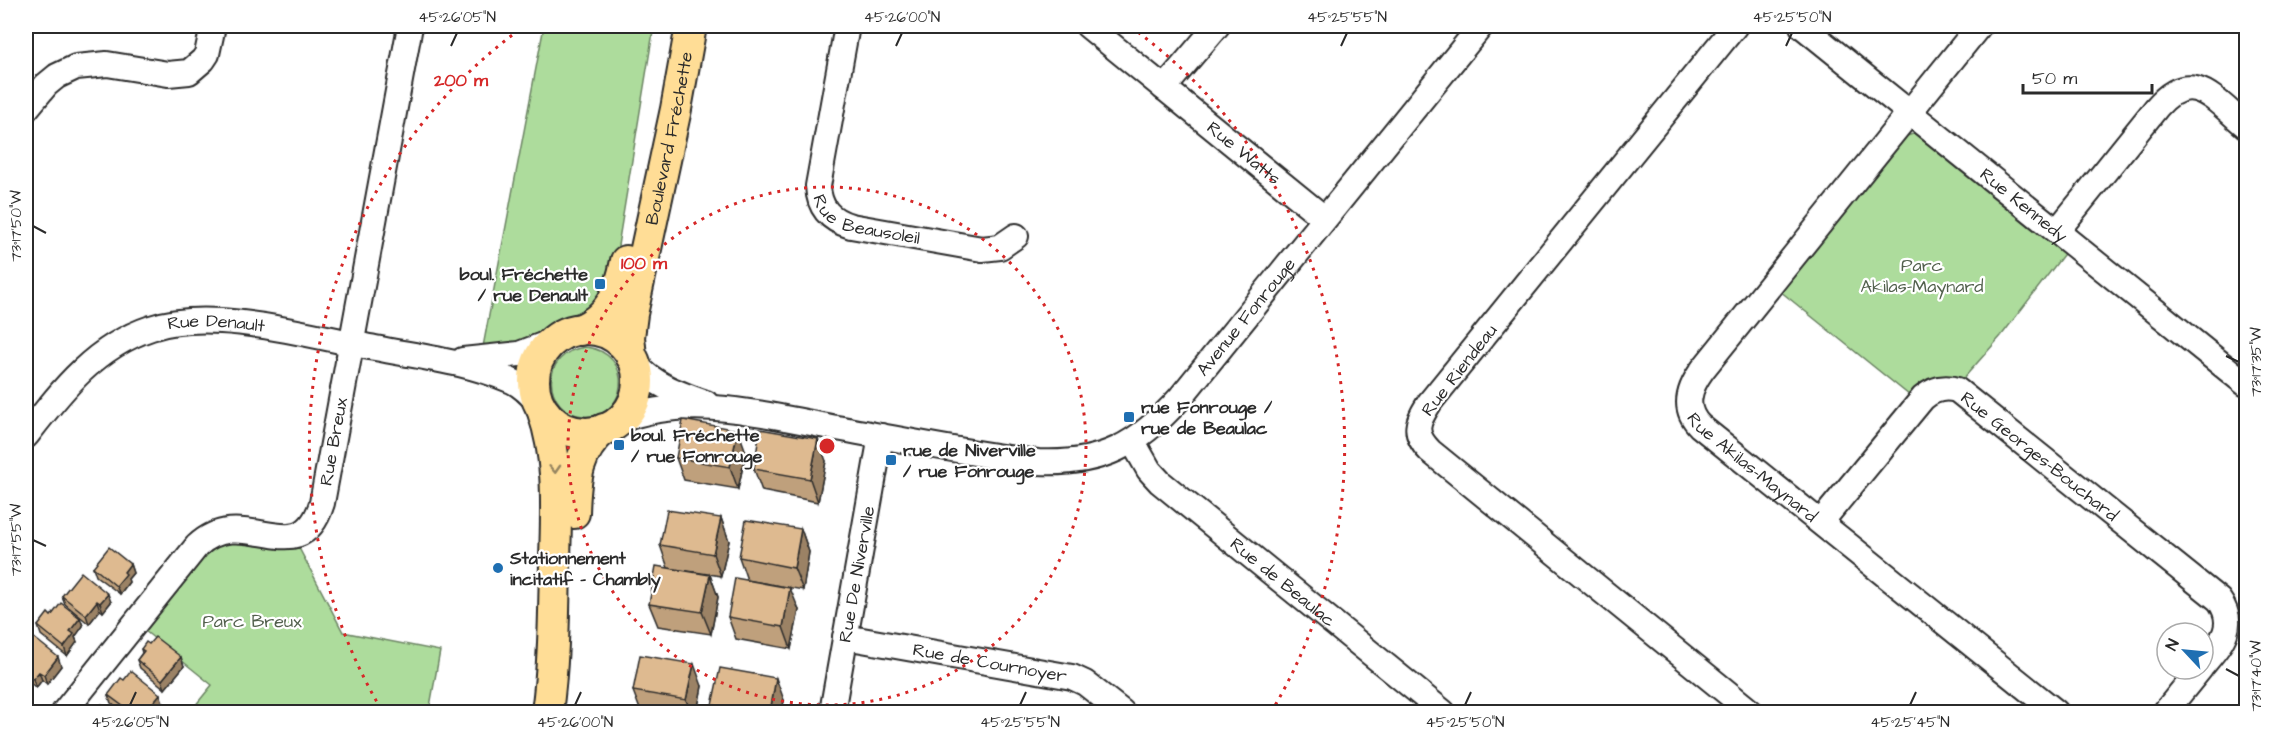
<svg xmlns="http://www.w3.org/2000/svg" width="2272" height="738" viewBox="0 0 2272 738" font-family="'Architects Daughter',sans-serif">
<style>
.green{fill:#addc9c;stroke:#6c8464;stroke-width:1.5}
.lines{fill:none;stroke-linecap:round;stroke-linejoin:round}
.minor-casing{stroke:#2b2b2b;stroke-width:28}
.major-casing{stroke:#2b2b2b;stroke-width:34}
.minor{stroke:#fff;stroke-width:24}
.major{stroke:#ffdd96;stroke-width:30}
.wall{fill:#bfa07c;stroke:#2b2b2b;stroke-width:1.5}
.shaded-wall{fill:#9b8265;stroke:#2b2b2b;stroke-width:1.5}
.building{fill:#deba90;stroke:#2b2b2b;stroke-width:1.5}
.oneway{stroke:#958460}
.ticks{fill:none;stroke:#2b2b2b;stroke-width:2}
.ring{fill:none;stroke:#d62828;stroke-width:3;stroke-dasharray:3 6}
.poi-dot{fill:#1f6fb2;stroke:#fff;stroke-width:2}
.labels{text-anchor:middle;stroke-width:4.5;stroke-linejoin:round;paint-order:stroke}
.street-label{font-size:18px;fill:#2b2b2b;stroke:#fff}
.park-label{font-size:18px;fill:#52604d;stroke:#fff}
.poi-label{font-size:18px;font-weight:bold;fill:#2b2b2b;stroke:#fff;text-anchor:start}
.centre{fill:#d62828;stroke:#fff;stroke-width:3}
.ring-label{font-size:18px;text-anchor:middle;font-weight:bold;fill:#d62828;stroke:#fff;stroke-width:4.5;stroke-linejoin:round;paint-order:stroke}
.neatline{fill:none;stroke:#2b2b2b;stroke-width:2}
.ticks-label{font-size:15px;text-anchor:middle;fill:#2b2b2b}
</style>
<rect width="100%" height="100%" fill="#fff"/>
<filter id="ink" filterUnits="userSpaceOnUse"><feTurbulence type="fractalNoise" baseFrequency=".0167" numOctaves="2"/><feDisplacementMap in="SourceGraphic" scale="12" xChannelSelector="R" yChannelSelector="G"/><feConvolveMatrix kernelMatrix="1 2 1 2 8 2 1 2 1" color-interpolation-filters="sRGB"/></filter>
<g filter="url(#ink)">
<g class="green">
<polygon points="544,26 654,26 613,276 590,317 568,321 529,342 482,352"/>
<polygon points="1916,133 2067,250 2001,336 1962,380 1926,381 1909,395 1780,291 1898,145 1907,136"/>
<path d="M586 347C636 353 628 420 583 416 543 412 538 352 586 347Z"/>
<polygon points="237,541 285,549 299,548 343,632 440,651 429,712 190,712 212,685 145,631 209,551 221,544"/>
</g>
<g class="lines">
<g class="minor-casing">
<g id="minor">
<path id="s1" d="M847 26 818 186C819 208 830 220 851 226L982 249 1000 247 1016 236"/>
<path id="s2" d="M1088 26 1324 218"/>
<path d="M1735 26 1430 402C1417 422 1412 433 1430 451L1751 712"/>
<path id="s3" d="M1802 26 2246 384"/>
<path id="s4" d="M1979 26 1703 369C1689 388 1682 408 1700 426L2056 712"/>
<polyline points="1164,88 1217,26"/>
<polyline points="26,109 46,85 57,76 76,67 107,64 168,74 189,72 203,60 207,54 213,26"/>
<path d="M2058 230 2157 107C2192 66 2215 101 2246 126"/>
<polyline points="463,360 519,354 553,341"/>
<path d="M634 363C654 385 678 393 706 403"/>
<path id="s5" d="M621 420C689 394 762 414 831 427 900 439 969 454 1038 462 1102 465 1138 445 1180 398L1481 26"/>
<path id="s6" d="M26 436C61 391 94 347 151 328 213 307 311 336 375 348 421 357 468 362 512 381 523 386 531 395 539 404"/>
<path id="s7" d="M1133 442 1149 470 1160 482 1443 712"/>
<path id="s8" d="M1821 522 1923 398C1933 389 1944 386 1957 390L2219 600C2238 626 2220 644 2203 665"/>
<path id="s9" d="M845 637 1072 677 1085 683 1122 712"/>
<path id="s10" d="M64 712 197 546C244 501 300 575 322 503L410 26"/>
<path id="s11" d="M832 712 881 436"/>
<polyline points="2165,712 2200,669"/>
</g>
</g>
<g class="major-casing">
<g id="major">
<circle cx="586" cy="381" r="52"/>
<path d="M580 330C610 316 620 293 626 261"/>
<path id="s12" d="M631 356 629 337 632 314 676 109 691 26"/>
<path d="M543 412C560 461 556 511 555 562 554 612 554 662 547 712"/>
<path d="M574 513C575 479 577 452 604 429"/>
</g>
</g>
<use href="#minor" class="minor"/>
<use href="#major" class="major"/>
</g>
<g class="wall">
<polygon points="746,452 738,489 684,480 676,458"/>
<polygon points="826,461 818,502 762,491 754,469"/>
<polygon points="721,518 729,541 721,576 668,568 660,545"/>
<polygon points="801,529 809,552 803,590 747,580 739,557"/>
<polygon points="130,564 133,573 128,579 129,582 120,594 96,576 93,567"/>
<polygon points="710,575 718,597 711,634 658,626 649,604"/>
<polygon points="62,596 111,602 103,612 100,610 89,624 65,604"/>
<polygon points="799,610 791,649 736,639 728,617"/>
<polygon points="51,616 80,618 83,626 75,637 77,642 67,656 41,635 38,626"/>
<polygon points="149,644 184,666 165,689 140,668 137,660 142,653 141,649"/>
<polygon points="26,647 61,666 47,684 42,680 36,688 26,679"/>
<polygon points="702,686 697,712 641,712 633,691"/>
<polygon points="108,695 163,702 155,712 123,712 111,703"/>
<polygon points="784,700 782,712 715,712 712,705"/>
</g>
<g class="shaded-wall">
<polygon points="738,430 746,452 738,489 730,467"/>
<polygon points="818,439 826,461 818,502 810,479"/>
<polygon points="721,518 729,541 721,576 713,554"/>
<polygon points="801,529 809,552 803,590 794,568"/>
<polygon points="130,564 133,573 128,579 129,582 120,594 116,586 124,572"/>
<polygon points="710,575 718,597 711,634 702,612"/>
<polygon points="790,588 799,610 791,649 783,627"/>
<polygon points="108,594 111,602 103,612 100,603"/>
<polygon points="97,601 100,610 89,624 86,615"/>
<polygon points="80,618 83,626 75,637 77,642 67,656 64,647 70,631"/>
<polygon points="58,657 61,666 47,684 44,675"/>
<polygon points="181,657 184,666 165,689 162,680"/>
<polygon points="694,664 702,686 697,712 691,712 686,700"/>
<polygon points="39,672 42,680 36,688 33,679"/>
<polygon points="776,678 784,700 782,712 770,712"/>
<polygon points="160,694 163,702 155,712 145,712"/>
<polygon points="27,695 30,703 26,709 26,697"/>
</g>
<g class="building">
<polygon points="683,420 738,430 730,467 676,458"/>
<polygon points="760,429 818,439 810,479 754,469"/>
<polygon points="667,510 721,518 713,554 660,545"/>
<polygon points="746,520 801,529 794,568 739,557"/>
<polygon points="109,547 130,564 124,572 126,574 116,586 93,567"/>
<polygon points="656,566 710,575 702,612 649,604"/>
<polygon points="81,572 108,594 100,603 97,601 86,615 62,596"/>
<polygon points="735,578 790,588 783,627 728,617"/>
<polygon points="61,603 80,618 70,631 74,634 64,647 38,626 48,613 51,616"/>
<polygon points="33,637 58,657 44,675 39,672 33,679 26,673 26,647"/>
<polygon points="155,637 181,657 162,680 137,660 144,651 141,649 146,642 149,644"/>
<polygon points="640,655 694,664 686,700 633,691"/>
<polygon points="720,668 776,678 770,712 760,712 712,705"/>
<polygon points="131,671 160,694 145,712 131,712 108,695 121,678 124,680"/>
<polygon points="102,704 113,712 96,712"/>
</g>
<defs><path id="oneway-chevron" d="M-2-3.5L2.5 0L-2 3.5" fill="none" stroke-width="1.6" stroke-linecap="round" stroke-linejoin="round" transform="scale(1.5)"/></defs>
<use class="oneway" href="#oneway-chevron" transform="translate(555 469) rotate(87)"/>
</g>
<path class="ticks" d="M451 46 457 33M896 46 902 33M1341 46 1347 33M1786 46 1792 33M33 226 46 233M2226 356 2239 362M33 540 46 546M2226 669 2239 676M130 705 136 692M575 705 581 692M1020 705 1026 692M1465 705 1471 692M1910 705 1916 692"/>
<g class="ring">
<circle cx="827" cy="446" r="259"/>
<path d="M381 709A518 518 0 0 1 523 27M1131 27A518 518 0 0 1 1273 709"/>
</g>
<g class="poi-dot">
<rect x="594" y="278" width="12" height="12" rx="3"/>
<rect x="1123" y="411" width="12" height="12" rx="3"/>
<rect x="613" y="439" width="12" height="12" rx="3"/>
<rect x="885" y="454" width="12" height="12" rx="3"/>
<circle cx="498" cy="568" r="6"/>
</g>
<g class="labels">
<g class="street-label">
<text dy="6" stroke="none"><textPath href="#s12" startOffset="222">Boulevard Fréchette</textPath></text>
<text dy="6" stroke="none"><textPath href="#s2" startOffset="201">Rue Watts</textPath></text>
<text dy="6" stroke="none"><textPath href="#s3" startOffset="285">Rue Kennedy</textPath></text>
<text dy="6" stroke="none"><textPath href="#s1" startOffset="230">Rue Beausoleil</textPath></text>
<text dy="6" stroke="none"><textPath href="#s5" startOffset="690">Avenue Fonrouge</textPath></text>
<text dy="6" stroke="none"><textPath href="#s6" startOffset="234">Rue Denault</textPath></text>
<text transform="translate(1459 370) rotate(-52)" y="6">Rue Riendeau</text>
<text dy="6" stroke="none"><textPath href="#s10" startOffset="422">Rue Breux</textPath></text>
<text dy="6" stroke="none"><textPath href="#s8" startOffset="303">Rue Georges-Bouchard</textPath></text>
<text dy="6" stroke="none"><textPath href="#s4" startOffset="570">Rue Akilas-Maynard</textPath></text>
<text dy="6" stroke="none"><textPath href="#s11" startOffset="140">Rue De Niverville</textPath></text>
<text dy="6" stroke="none"><textPath href="#s7" startOffset="207">Rue de Beaulac</textPath></text>
<text dy="6" stroke="none"><textPath href="#s9" startOffset="147">Rue de Cournoyer</textPath></text>
</g>
<g class="park-label">
<text x="1922" y="271">Parc<tspan x="1922" dy="21">Akilas-Maynard</tspan></text>
<text x="252" y="627">Parc Breux</text>
</g>
<g class="poi-label">
<text x="588" y="280" text-anchor="end">boul. Fréchette<tspan x="588" dy="21">/ rue Denault</tspan></text>
<text x="1141" y="413">rue Fonrouge /<tspan x="1141" dy="21">rue de Beaulac</tspan></text>
<text x="631" y="441">boul. Fréchette<tspan x="631" dy="21">/ rue Fonrouge</tspan></text>
<text x="903" y="456">rue de Niverville<tspan x="903" dy="21">/ rue Fonrouge</tspan></text>
<text x="510" y="564">Stationnement<tspan x="510" dy="21">incitatif - Chambly</tspan></text>
</g>
</g>
<circle cx="827" cy="446" r="9" class="centre"/>
<g class="ring-label">
<text x="461" y="86">200 m</text>
<text x="644" y="269">100 m</text>
</g>
<rect width="2272" height="738" fill="none" stroke="#fff" stroke-width="66"/>
<g transform="translate(2185 651) rotate(296)"><circle r="28" fill="#ffffff" stroke="#aaaaaa" stroke-width="1.5"/>
<path d="M0-4.5L10 22L0 15L-10 22Z" fill="#1f6fb2"/>
<text y="-9" font-size="16" font-weight="bold" text-anchor="middle" fill="#2b2b2b">N</text>
</g>
<path d="M2023 84v9h129v-9" fill="none" stroke="#2b2b2b" stroke-width="3"/>
<text x="2032" y="84" font-size="18" fill="#2b2b2b" stroke="#ffffff" stroke-width="4.5" paint-order="stroke">50 m</text>
<rect x="33" y="33" width="2206" height="672" class="neatline"/>
<g class="ticks-label">
<text x="457" y="22">45°26'05"N</text>
<text x="902" y="22">45°26'00"N</text>
<text x="1347" y="22">45°25'55"N</text>
<text x="1792" y="22">45°25'50"N</text>
<text transform="translate(16 226) rotate(-90)" y="5">73°17'50"W</text>
<text transform="translate(2256 362) rotate(-90)" y="5">73°17'35"W</text>
<text transform="translate(16 540) rotate(-90)" y="5">73°17'55"W</text>
<text transform="translate(2256 676) rotate(-90)" y="5">73°17'40"W</text>
<text x="130" y="727">45°26'05"N</text>
<text x="575" y="727">45°26'00"N</text>
<text x="1020" y="727">45°25'55"N</text>
<text x="1465" y="727">45°25'50"N</text>
<text x="1910" y="727">45°25'45"N</text>
</g>
</svg>
